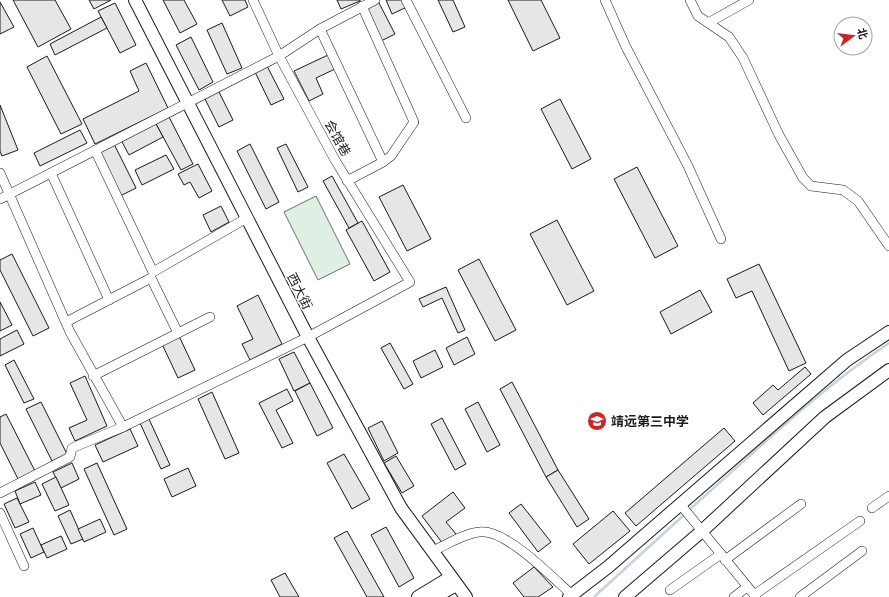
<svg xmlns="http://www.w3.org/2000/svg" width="889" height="597" viewBox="0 0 889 597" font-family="Helvetica,'Noto Sans SC',sans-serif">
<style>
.green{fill:#e0efe3;stroke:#6a6a6a}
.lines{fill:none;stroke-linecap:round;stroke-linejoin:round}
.stream{stroke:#c6d2dc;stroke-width:2.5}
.building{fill:#e6e6e6;stroke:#1a1a1a}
.minor-casing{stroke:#1a1a1a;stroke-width:10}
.major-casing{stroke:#1a1a1a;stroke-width:14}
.minor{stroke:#fff;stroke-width:9}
.major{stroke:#fff;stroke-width:12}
.labels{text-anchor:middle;stroke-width:3;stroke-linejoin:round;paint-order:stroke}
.street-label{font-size:13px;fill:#1a1a1a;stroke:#fff}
.poi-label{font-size:13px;font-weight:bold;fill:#1a1a1a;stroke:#fff;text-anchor:start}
</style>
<rect width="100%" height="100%" fill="#fff"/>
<polygon class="green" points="316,196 350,264 318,280 284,212"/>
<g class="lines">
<g class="stream">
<path d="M689 510C754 453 817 391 889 343"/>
<polyline points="594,597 685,514"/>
</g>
</g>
<g class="building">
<polygon points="13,0 55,0 71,29 38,47"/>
<polygon points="89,0 111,0 94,9"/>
<polygon points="163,0 184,0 197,24 180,33"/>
<polygon points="222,0 245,0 248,7 230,16"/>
<polygon points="337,0 360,0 360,1 341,9"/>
<polygon points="386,0 403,0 407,7 392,14"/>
<polygon points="438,0 453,0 465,27 453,32"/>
<polygon points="508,0 541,0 560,38 533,51"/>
<polygon points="378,1 395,34 381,41 365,8"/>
<polygon points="0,2 14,27 0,34"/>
<polygon points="115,3 136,45 120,53 98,11"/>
<polygon points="101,17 107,28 55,55 50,44"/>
<polygon points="222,23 242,68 227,74 207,30"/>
<polygon points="191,37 213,82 199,90 176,45"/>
<polygon points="328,55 335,69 316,78 323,94 309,101 294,71"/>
<polygon points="47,56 82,124 61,134 27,67"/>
<polygon points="146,63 168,108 95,144 83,119 139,91 130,71"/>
<polygon points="267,66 284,99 271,105 255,72"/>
<polygon points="218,90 233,120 219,127 204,97"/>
<polygon points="560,99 591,159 572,169 541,109"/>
<polygon points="0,105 18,150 2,156 0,151"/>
<polygon points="168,115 193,164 181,170 155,122"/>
<polygon points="155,122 163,137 129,155 121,140"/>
<polygon points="80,130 87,143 40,166 34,153"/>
<polygon points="114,144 136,188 120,196 98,152"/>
<polygon points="250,144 279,202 266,209 237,151"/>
<polygon points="286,144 308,187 298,192 277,148"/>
<polygon points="166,155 174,169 142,185 135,170"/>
<polygon points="198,164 212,191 199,198 190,182 184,185 178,174"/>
<polygon points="637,167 678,246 655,258 614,179"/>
<polygon points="332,176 358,223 349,228 323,181"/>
<polygon points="403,185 431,239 407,251 379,197"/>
<polygon points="221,206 229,222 211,232 203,215"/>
<polygon points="557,220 594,291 567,305 530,234"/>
<polygon points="362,221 390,272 374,281 346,230"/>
<polygon points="12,254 49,328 33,336 0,270 0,260"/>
<polygon points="479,259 516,330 495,341 458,270"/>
<polygon points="759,264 806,363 789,371 752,291 736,298 727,279"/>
<polygon points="446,287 465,330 458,333 442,298 423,307 419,299"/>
<polygon points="700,290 712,312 671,334 660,312"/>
<polygon points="258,295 282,344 250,360 242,344 253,339 237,306"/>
<polygon points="0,302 12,325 0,331"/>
<polygon points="17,330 24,344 0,356 0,339"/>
<polygon points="179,336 195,370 178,378 162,344"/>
<polygon points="467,337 475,354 454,365 446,348"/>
<polygon points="390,343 413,384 404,389 381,348"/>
<polygon points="435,350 443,367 421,378 413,361"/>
<polygon points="294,352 310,383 294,391 279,359"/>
<polygon points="14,360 34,399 24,403 5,365"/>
<polygon points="805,367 811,374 763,415 753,403 773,385 778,390"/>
<polygon points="85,376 107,426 75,441 69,428 87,420 70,383"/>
<polygon points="512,382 558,470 546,477 500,389"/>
<polygon points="310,383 333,428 317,436 295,391"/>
<polygon points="287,389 293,401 276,410 293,443 282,448 259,403"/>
<polygon points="212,392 239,453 225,459 198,399"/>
<polygon points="41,402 67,454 52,461 26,409"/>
<polygon points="478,402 500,445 487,452 465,409"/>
<polygon points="6,414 35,471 18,479 0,443 0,417"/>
<polygon points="442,418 466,464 455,470 431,424"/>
<polygon points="149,419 170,465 161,469 140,423"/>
<polygon points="382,421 398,453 384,461 368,428"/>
<polygon points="724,428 735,441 636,526 625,513"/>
<polygon points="130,429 138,446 103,462 95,445"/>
<polygon points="344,454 370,499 352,509 327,463"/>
<polygon points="396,456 414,486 402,493 384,463"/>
<polygon points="72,463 79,479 61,488 53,472"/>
<polygon points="97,463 127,529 114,535 84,469"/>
<polygon points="188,468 196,486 172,497 164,479"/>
<polygon points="558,470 589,519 577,527 546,477"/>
<polygon points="56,477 69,505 55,511 42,484"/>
<polygon points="35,482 41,495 20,504 15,491"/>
<polygon points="453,492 465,508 446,522 456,534 443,544 422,516"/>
<polygon points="17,498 29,522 15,528 4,504"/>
<polygon points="521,504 551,542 538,552 509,513"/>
<polygon points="70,510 83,539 71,544 58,516"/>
<polygon points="613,511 630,531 589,564 573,544"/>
<polygon points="100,519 106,532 84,542 78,529"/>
<polygon points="386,527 414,578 399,587 371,535"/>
<polygon points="33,528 44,552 31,558 20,534"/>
<polygon points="347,531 384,597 367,597 334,538"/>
<polygon points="61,536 67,549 47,558 41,545"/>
<polygon points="534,567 553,587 538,597 524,597 513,583"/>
<polygon points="285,573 299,597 280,597 271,580"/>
</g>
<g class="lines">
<g class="minor-casing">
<g id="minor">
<polyline points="406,0 466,118"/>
<polyline points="605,0 626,47 688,166 721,239"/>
<polyline points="690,0 698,16 729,37 743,58 779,135 803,178 811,186 843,190 858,201 889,246"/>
<polyline points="710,22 749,0"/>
<polyline points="320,29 383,162"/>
<polyline points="95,150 153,272 247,218"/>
<polyline points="0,173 70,332 123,427 308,337 410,282 335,160 279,56 253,0"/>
<polyline points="51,173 109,300"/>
<polyline points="347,181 383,162 391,156 414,122 362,6"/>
<polyline points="0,199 279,56 320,29 375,0"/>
<polyline points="66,322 151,278 178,333"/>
<polyline points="93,376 210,317"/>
<polyline points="0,493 70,457 72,448 123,427"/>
<polyline points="680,504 756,597"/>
<polyline points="872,508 889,496"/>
<polyline points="0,513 24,566"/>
<path d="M432 551C447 545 464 533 480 532 506 529 553 578 572 595"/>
<polyline points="725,560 801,504"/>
<polyline points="670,590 721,554"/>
<polyline points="754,595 860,521"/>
<polyline points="734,597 747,587"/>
<polyline points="800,597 862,551"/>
</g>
</g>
<g class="major-casing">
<g id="major">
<polyline points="135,0 308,337 401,508 466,597"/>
<polyline points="418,597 451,577"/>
<polyline points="435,597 456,585"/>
<polyline points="569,597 608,567 847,360 889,332"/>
<polyline points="625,597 702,531 825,417 889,370"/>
</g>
</g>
<use href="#minor" class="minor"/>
<use href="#major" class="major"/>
</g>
<defs>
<g id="school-disc" transform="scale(1)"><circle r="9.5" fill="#c62828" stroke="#fff"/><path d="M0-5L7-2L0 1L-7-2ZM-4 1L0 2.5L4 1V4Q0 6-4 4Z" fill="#fff"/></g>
</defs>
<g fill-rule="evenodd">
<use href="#school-disc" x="597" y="421"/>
</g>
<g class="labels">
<g class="street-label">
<text transform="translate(338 138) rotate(61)" y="5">会馆巷</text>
<text transform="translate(300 291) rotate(63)" y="5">西大街</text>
</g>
<g class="poi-label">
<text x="611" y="426">靖远第三中学</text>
</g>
</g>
<g transform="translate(853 36) rotate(75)"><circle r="19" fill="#ffffff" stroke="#a3a3a3"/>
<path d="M0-3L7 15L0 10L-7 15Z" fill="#c62828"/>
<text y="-6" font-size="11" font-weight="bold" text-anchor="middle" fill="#1a1a1a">北</text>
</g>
</svg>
